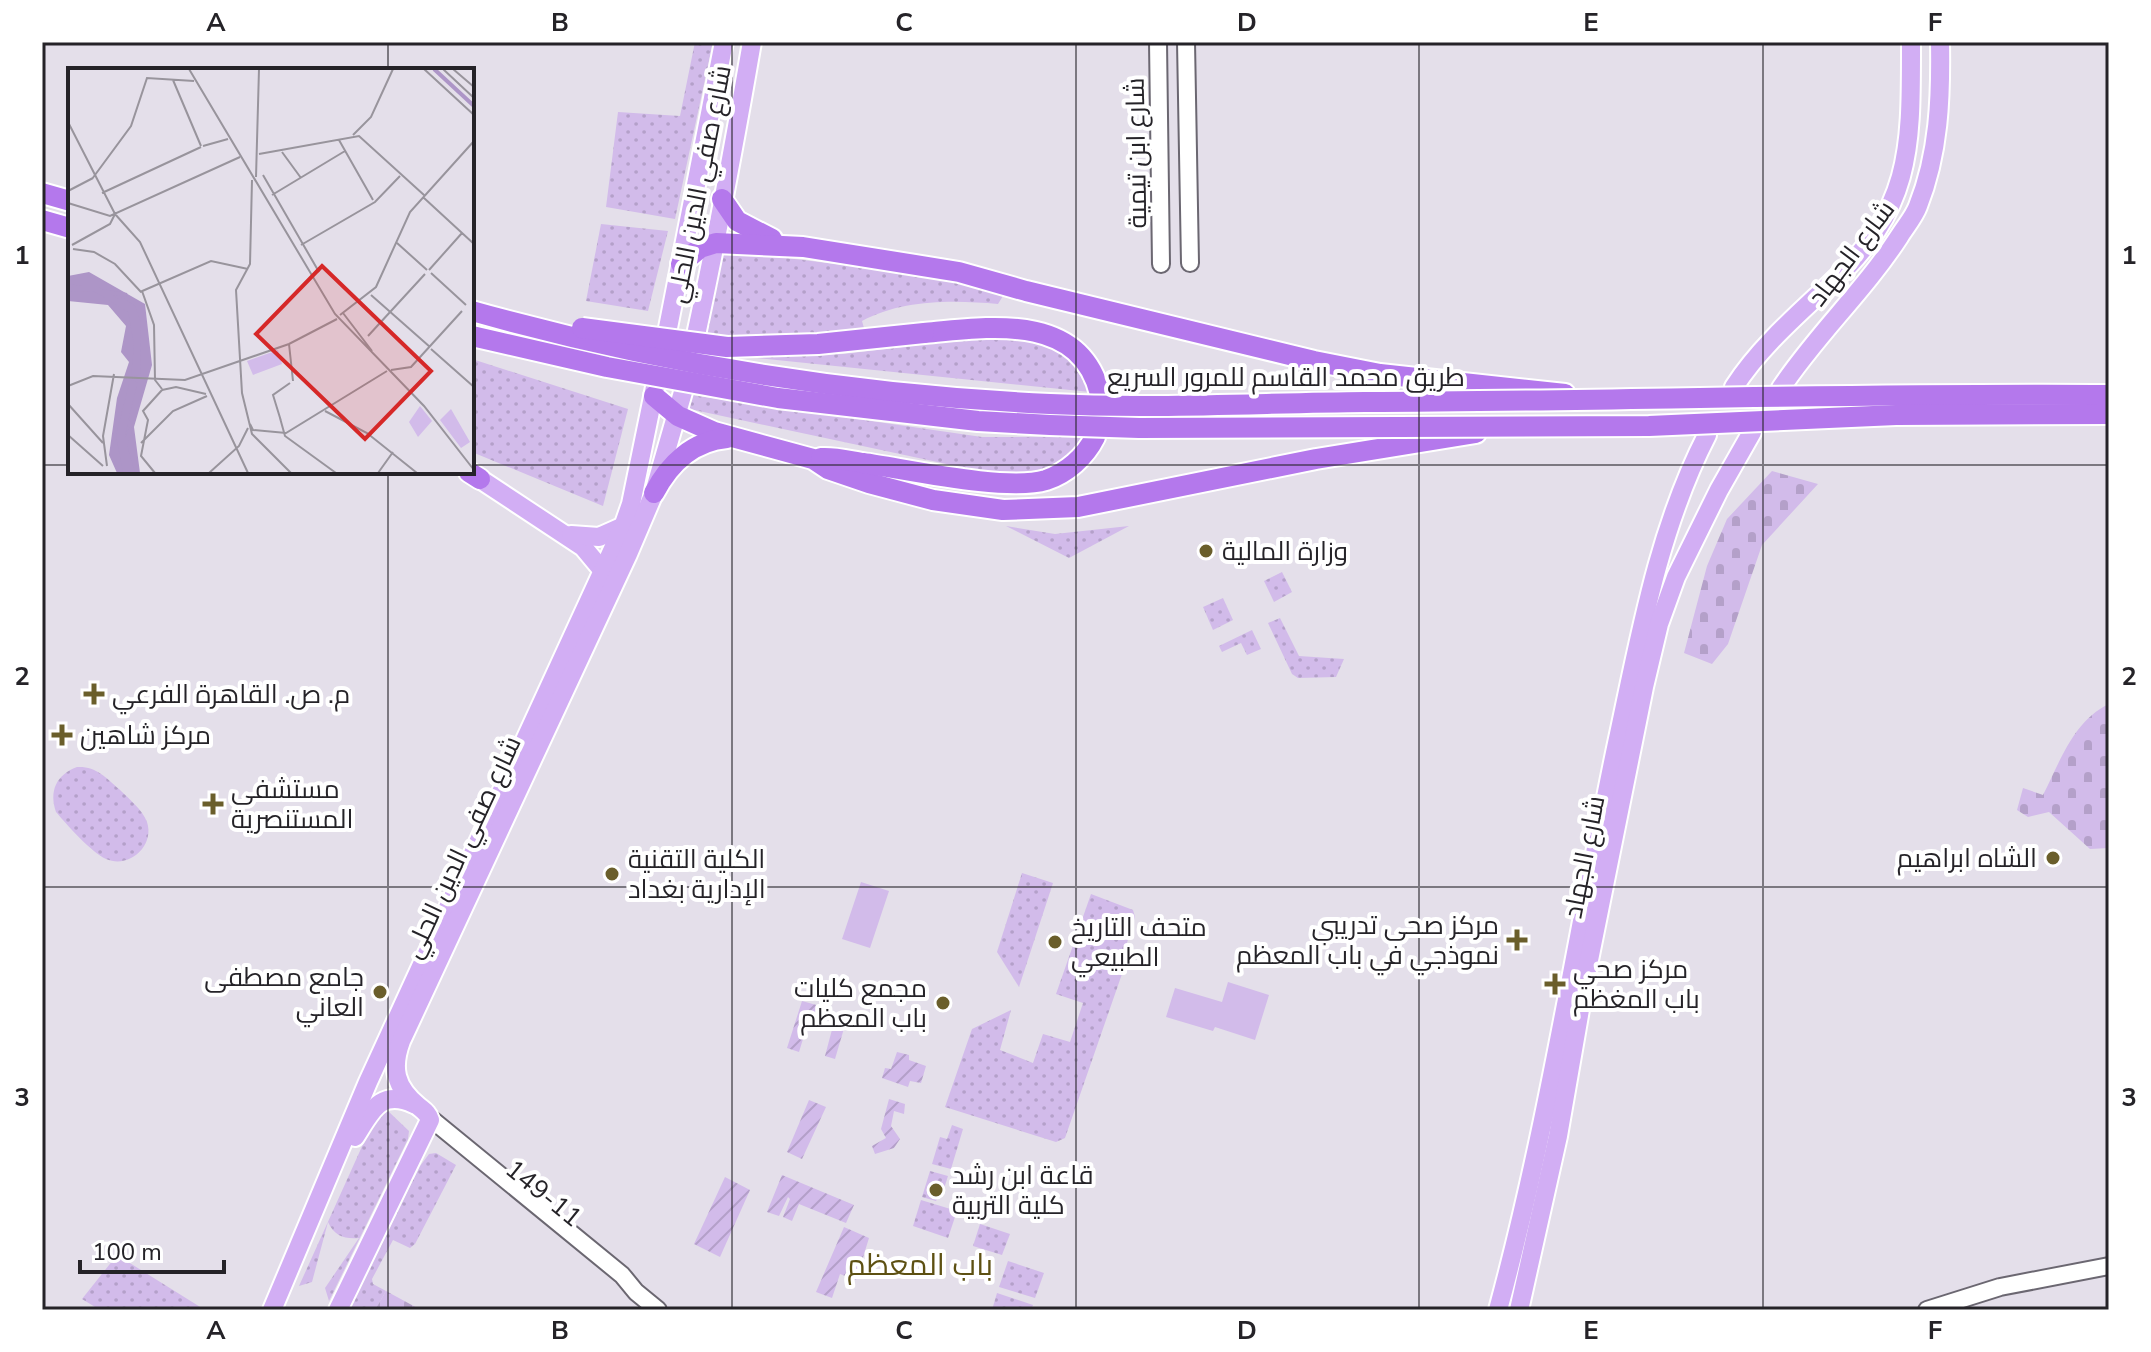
<svg xmlns="http://www.w3.org/2000/svg" width="2151" height="1352" viewBox="0 0 2151 1352" font-family="'Nunito Sans',Cairo,sans-serif">
<style>
.grass{fill:url(#grass-dots)}
.cemetery{fill:url(#cemetery-stones)}
.garden{fill:url(#garden-furrows)}
.pitch{fill:#d2bbea}
.lines{fill:none;stroke-linecap:round;stroke-linejoin:round}
.secondary-casing{stroke:#6b6771;stroke-width:20}
.primary-casing{stroke:#fff;stroke-width:22}
.highway-casing{stroke:#fff;stroke-width:24}
.secondary{stroke:#fff;stroke-width:16}
.primary{stroke:#d2aef4;stroke-width:18}
.highway{stroke:#b478ec;stroke-width:20}
.highway-bridge-casing{stroke:#fff;stroke-width:24;stroke-linecap:butt}
.highway-bridge{stroke:#b478ec;stroke-width:20}
.grid{fill:none;stroke:#252328;stroke-width:2;stroke-opacity:0.55}
.poi-dot{fill:#6a5e2b;stroke:#fff;stroke-width:3}
.labels{text-anchor:middle;stroke-width:8;stroke-linejoin:round;paint-order:stroke}
.street-label{font-size:26px;fill:#252328;stroke:#fff}
.poi-label{font-size:26px;fill:#252328;stroke:#fff;text-anchor:start}
.quarter-label{font-size:30px;fill:#5d5012;stroke:#fff}
.inset-river{fill:none;stroke:#ad95c7;stroke-width:4}
.inset-road{fill:none;stroke:#98949c;stroke-width:2}
.view{fill:#d62828;fill-opacity:0.15;stroke:#d62828;stroke-width:4}
.inset-edge{fill:none;stroke:#252328;stroke-width:4}
.neatline{fill:none;stroke:#252328;stroke-width:3}
.grid-label{font-size:26px;text-anchor:middle;font-weight:bold;fill:#252328}
</style>
<defs>
<pattern id="grass-dots" width="8" height="8" patternUnits="userSpaceOnUse" patternTransform="scale(2)"><rect width="8" height="8" fill="#d2bbea"/><path d="M2 2h.1M6 6h.1" fill="none" stroke="#b4a0c9" stroke-width="1.8" stroke-linecap="round"/></pattern>
<pattern id="cemetery-stones" width="16" height="16" patternUnits="userSpaceOnUse" patternTransform="scale(2)"><rect width="16" height="16" fill="#d2bbea"/><path d="M2 7V4a2 2 0 0 1 4 0v3zM10 15v-3a2 2 0 0 1 4 0v3z" fill="#b4a0c9"/></pattern>
<pattern id="garden-furrows" width="10" height="10" patternUnits="userSpaceOnUse" patternTransform="scale(2)"><rect width="10" height="10" fill="#d2bbea"/><path d="M-1 1l2-2M0 10L10 0M9 11l2-2" fill="none" stroke="#b4a0c9"/></pattern>
</defs>
<rect width="100%" height="100%" fill="#e4dfea"/>
<g class="grass">
<polygon points="695,42 713,42 675,219 606,207 618,112 680,116"/>
<polygon points="601,224 668,231 648,311 586,301"/>
<path d="M722 250 950 278 1006 291 998 304C954 300 903 299 862 321L864 328C813 335 758 344 707 335Z"/>
<path d="M997 336C1045 342 1067 346 1090 392L747 357 843 354Z"/>
<polygon points="472,359 628,409 603,506 472,452"/>
<path d="M691 395 982 437H1088C1055 476 1033 476 984 472L685 408Z"/>
<polygon points="1006,526 1055,534 1129,526 1069,558"/>
<polygon points="1282,572 1292,592 1274,602 1264,581"/>
<polygon points="1223,598 1233,620 1213,630 1203,607"/>
<polygon points="1280,618 1299,656 1344,659 1336,677 1298,678 1292,674 1268,623"/>
<polygon points="1252,630 1261,649 1247,655 1241,643 1222,652 1219,646"/>
<path d="M77 767C96 766 105 777 119 789 129 799 142 809 147 822 155 846 129 869 106 859 91 852 67 825 56 812 49 791 56 775 77 767Z"/>
<polygon points="1022,873 1053,883 1019,987 997,952"/>
<polygon points="1091,894 1133,910 1135,917 1126,946 1131,948 1065,1138 1056,1142 945,1107 972,1029 1011,1010 1000,1050 1033,1063 1043,1034 1070,1042 1083,1003 1056,994"/>
<path d="M383 1109 388 1111 409 1131 408 1139 329 1301 325 1288 359 1238C345 1239 335 1237 328 1222L312 1282 299 1286 378 1111Z"/>
<polygon points="952,1125 963,1129 951,1169 932,1164 940,1137 947,1139"/>
<polygon points="436,1153 456,1165 415,1244 410,1248 393,1240 372,1279 373,1284 386,1291 375,1310 349,1310 420,1166 429,1154"/>
<polygon points="930,1171 948,1176 941,1198 938,1197 936,1201 922,1197"/>
<polygon points="921,1200 957,1211 948,1238 913,1226"/>
<polygon points="980,1224 1010,1234 1002,1255 973,1246"/>
<polygon points="117,1255 205,1310 100,1310 82,1299"/>
<polygon points="1008,1261 1044,1273 1035,1298 999,1287"/>
<polygon points="997,1293 1033,1305 1031,1310 992,1310"/>
</g>
<g class="cemetery">
<polygon points="1772,471 1818,484 1762,545 1728,644 1712,664 1684,653 1707,566 1727,519"/>
<path d="M2109 704V848L2090 849 2049 812 2028 817 2017 810 2023 788 2043 795C2060 762 2073 721 2109 704Z"/>
<polygon points="386,1291 421,1310 375,1310"/>
</g>
<g class="garden">
<polygon points="802,1001 820,1006 819,1014 811,1013 799,1052 787,1048"/>
<polygon points="834,1022 845,1025 835,1059 825,1056"/>
<polygon points="897,1052 909,1055 909,1060 926,1066 921,1083 910,1081 908,1087 882,1078 885,1068 891,1069"/>
<polygon points="889,1099 905,1104 904,1114 894,1111 891,1126 900,1139 894,1148 875,1154 872,1146 886,1138 881,1129"/>
<polygon points="809,1100 826,1107 802,1159 787,1152"/>
<polygon points="782,1175 854,1205 846,1223 799,1204 792,1221 783,1217 790,1199 788,1197 779,1216 767,1212"/>
<polygon points="725,1177 750,1190 720,1257 694,1244"/>
<polygon points="844,1227 869,1238 856,1280 840,1274 832,1298 816,1292"/>
</g>
<g class="pitch">
<polygon points="861,882 889,891 870,948 842,939"/>
<polygon points="1228,982 1269,995 1255,1040 1215,1027 1213,1031 1166,1017 1175,988 1222,1002"/>
</g>
<g class="lines">
<g class="secondary-casing">
<g id="secondary">
<polyline points="1158,42 1161,264"/>
<polyline points="1186,42 1190,263"/>
<polyline points="430,1118 622,1275 636,1292 658,1310"/>
<polyline points="1927,1310 2000,1287 2109,1266"/>
</g>
</g>
<g class="primary-casing">
<g id="primary">
<polyline points="667,333 724,42"/>
<path d="M696 335C717 238 735 140 752 42"/>
<path d="M1734 387C1759 348 1796 316 1829 285 1913 208 1911 148 1911 42"/>
<path d="M1781 388C1817 334 1864 291 1899 237 1905 227 1914 217 1918 206 1939 153 1941 98 1940 42"/>
<polyline points="480,479 583,547 603,571"/>
<polyline points="571,535 599,537 626,525"/>
<path d="M355 1137C371 1112 380 1088 414 1104"/>
<polyline points="272,1310 368,1082 623,527 631,504 655,387"/>
<path d="M338 1310 430 1120C428 1113 424 1111 418 1106 395 1087 391 1068 401 1041L628 554 654 493 683 392"/>
<path d="M1498 1310C1548 1126 1577 935 1616 748 1639 642 1657 532 1707 435"/>
<polyline points="1519,1310 1558,1136 1586,975 1644,687 1659,624 1676,577 1719,490 1752,432"/>
</g>
</g>
<g class="highway-casing">
<g id="highway">
<polyline points="42,193 70,201"/>
<polyline points="722,199 737,221 772,239"/>
<polyline points="42,220 70,228"/>
<polyline points="681,264 700,248 716,243 803,247 959,272 1026,291 1314,361 1380,374 1565,394"/>
<path d="M924 333C988 327 1080 312 1100 394"/>
<polyline points="654,396 678,416 714,432 813,459 828,469 869,483 933,500 1003,510 1078,507 1316,459 1476,433"/>
<path d="M821 458C835 457 850 461 863 463 906 469 1007 492 1046 480 1067 473 1085 457 1095 437"/>
<polyline points="469,472 480,479"/>
<path d="M654 493C669 464 693 441 727 438"/>
</g>
</g>
<use href="#secondary" class="secondary"/>
<use href="#primary" class="primary"/>
<use href="#highway" class="highway"/>
<g class="highway-bridge-casing">
<g id="highway-bridge">
<path d="M472 311C660 364 855 395 1050 404 1155 409 1260 403 1365 402 1613 401 1861 393 2109 395"/>
<polyline points="582,328 727,347 818,344 924,333"/>
<polyline points="472,336 607,367 778,398 978,421 1050,425 1139,428 1649,426 1896,415 2109,414"/>
</g>
</g>
<use href="#highway-bridge" class="highway-bridge"/>
</g>
<path class="grid" d="M388 42V70M732 42V1310M1076 42V1310M1419 42V1310M1763 42V1310M42 465H70M472 465H2109M388 472V1310M42 887H2109"/>
<g class="poi-dot">
<circle cx="1206" cy="551" r="8"/>
<path d="M90 682h8v8h8v8h-8v8h-8v-8h-8v-8h8z"/>
<path d="M58 723h8v8h8v8h-8v8h-8v-8h-8v-8h8z"/>
<path d="M209 792h8v8h8v8h-8v8h-8v-8h-8v-8h8z"/>
<circle cx="2053" cy="858" r="8"/>
<circle cx="612" cy="874" r="8"/>
<path d="M1513 928h8v8h8v8h-8v8h-8v-8h-8v-8h8z"/>
<circle cx="1055" cy="942" r="8"/>
<path d="M1551 972h8v8h8v8h-8v8h-8v-8h-8v-8h8z"/>
<circle cx="380" cy="992" r="8"/>
<circle cx="943" cy="1003" r="8"/>
<circle cx="936" cy="1190" r="8"/>
</g>
<g class="labels">
<g class="street-label">
<text transform="translate(1136 153) rotate(-91)" y="9">شارع ابن تيمية</text>
<text transform="translate(699 184) rotate(-79)" y="9">شارع صفي الدين الحلي</text>
<text transform="translate(1851 253) rotate(-53)" y="9">شارع الجهاد</text>
<text x="1286" y="386">طريق محمد القاسم للمرور السريع</text>
<text transform="translate(462 847) rotate(-65)" y="9">شارع صفي الدين الحلي</text>
<text transform="translate(1584 857) rotate(-79)" y="9">شارع الجهاد</text>
<text transform="translate(544 1193) rotate(39)" y="9">149-11</text>
</g>
<g class="poi-label">
<text x="1222" y="560">وزارة المالية</text>
<text x="112" y="703">م. ص. القاهرة الفرعي</text>
<text x="80" y="744">مركز شاهين</text>
<text x="231" y="798">مستشفى<tspan x="231" dy="30">المستنصرية</tspan></text>
<text x="2037" y="867" text-anchor="end">الشاه ابراهيم</text>
<text x="628" y="868">الكلية التقنية<tspan x="628" dy="30">الإدارية بغداد</tspan></text>
<text x="1499" y="934" text-anchor="end">مركز صحي تدريبي<tspan x="1499" dy="30">نموذجي في باب المعظم</tspan></text>
<text x="1071" y="936">متحف التاريخ<tspan x="1071" dy="30">الطبيعي</tspan></text>
<text x="1573" y="978">مركز صحي<tspan x="1573" dy="30">باب المغظم</tspan></text>
<text x="364" y="986" text-anchor="end">جامع مصطفى<tspan x="364" dy="30">العاني</tspan></text>
<text x="927" y="997" text-anchor="end">مجمع كليات<tspan x="927" dy="30">باب المعظم</tspan></text>
<text x="952" y="1184">قاعة ابن رشد<tspan x="952" dy="30">كلية التربية</tspan></text>
</g>
<g class="quarter-label">
<text x="920" y="1275">باب المعظم</text>
</g>
</g>
<g transform="translate(68 68)">
<rect width="406" height="406" fill="#e4dfea"/>
<path d="M383 341 402 374 393 380 372 352Z" fill="#d2bbea"/>
<path d="M210 282 214 296 185 307 179 293ZM352 338 364 353 350 369 341 354Z" fill="#d2bbea"/>
<path d="M21 204 77 236 84 297 66 359 72 405H49L41 387 49 330 61 294 53 284 58 258 40 237 0 233V208Z" fill="#ad95c7"/>
<path class="inset-river" d="M366 1 406 38M0 218 59 227M0 220H28L64 241 71 276 68 307M0 221 28 222 62 243 68 277 65 307M53 231 65 239 71 254 70 308M50 232 63 242 68 255 67 306M64 359 58 351 68 314M63 360 57 377 65 405M57 405 50 367 64 313M60 405 53 368 65 313M63 405 55 368 67 313"/>
<path class="inset-road" d="M121 1 267 246 356 338 406 402M356 1 406 47M375 1 406 30M385 1 406 19M105 12 133 78M0 54 47 146M285 67 303 49 325 1M271 72 305 132M135 78 160 71M214 84 233 110M191 86 291 68 356 127M195 107 251 204M188 109 191 1M24 111 63 58 79 10 126 13M184 112 182 196 168 222 174 325 184 366 223 405M0 123 25 110M34 125 133 79M204 127 277 83M356 130 406 176M0 135 42 148 172 89M47 146 72 174 180 405M329 175 359 202M4 177 42 156 47 146M233 177 307 134 332 108M5 181 26 184 47 196 73 224M361 202 394 165M363 205 398 237M74 223 86 257 87 312 94 321M72 224 143 193 180 201M303 227 362 279M275 245 304 283M272 247 308 219 342 144 406 73M300 268 357 206M221 276 225 313M363 281 406 319M323 302 343 299 394 243M0 318 25 308 117 312 221 276 269 251M94 322 108 319 138 326M0 336 35 375M257 343 299 365 349 405M212 350 217 368 268 405M213 353 205 327 222 315M182 356 185 362 218 365 319 303M0 367 35 398M73 375 105 343 139 328M39 398 35 368 46 306M87 405 73 388 80 352 75 343 94 322M141 405 171 378 180 360M310 405 325 384"/>
<path class="view" d="M254 198 363 303 297 371 188 266Z"/>
<rect width="406" height="406" class="inset-edge"/>
</g>
<rect width="2151" height="1352" fill="none" stroke="#ffffff" stroke-width="88"/>
<path d="M80 1260v12h144v-12" fill="none" stroke="#252328" stroke-width="4"/>
<text x="92" y="1260" font-size="24" fill="#252328" stroke="#ffffff" stroke-width="6" paint-order="stroke">100 m</text>
<rect x="44" y="44" width="2063" height="1264" class="neatline"/>
<g class="grid-label">
<text x="216" y="31">A</text>
<text x="560" y="31">B</text>
<text x="904" y="31">C</text>
<text x="1247" y="31">D</text>
<text x="1591" y="31">E</text>
<text x="1935" y="31">F</text>
<text x="22" y="264">1</text>
<text x="2129" y="264">1</text>
<text x="22" y="685">2</text>
<text x="2129" y="685">2</text>
<text x="22" y="1106">3</text>
<text x="2129" y="1106">3</text>
<text x="216" y="1339">A</text>
<text x="560" y="1339">B</text>
<text x="904" y="1339">C</text>
<text x="1247" y="1339">D</text>
<text x="1591" y="1339">E</text>
<text x="1935" y="1339">F</text>
</g>
</svg>
